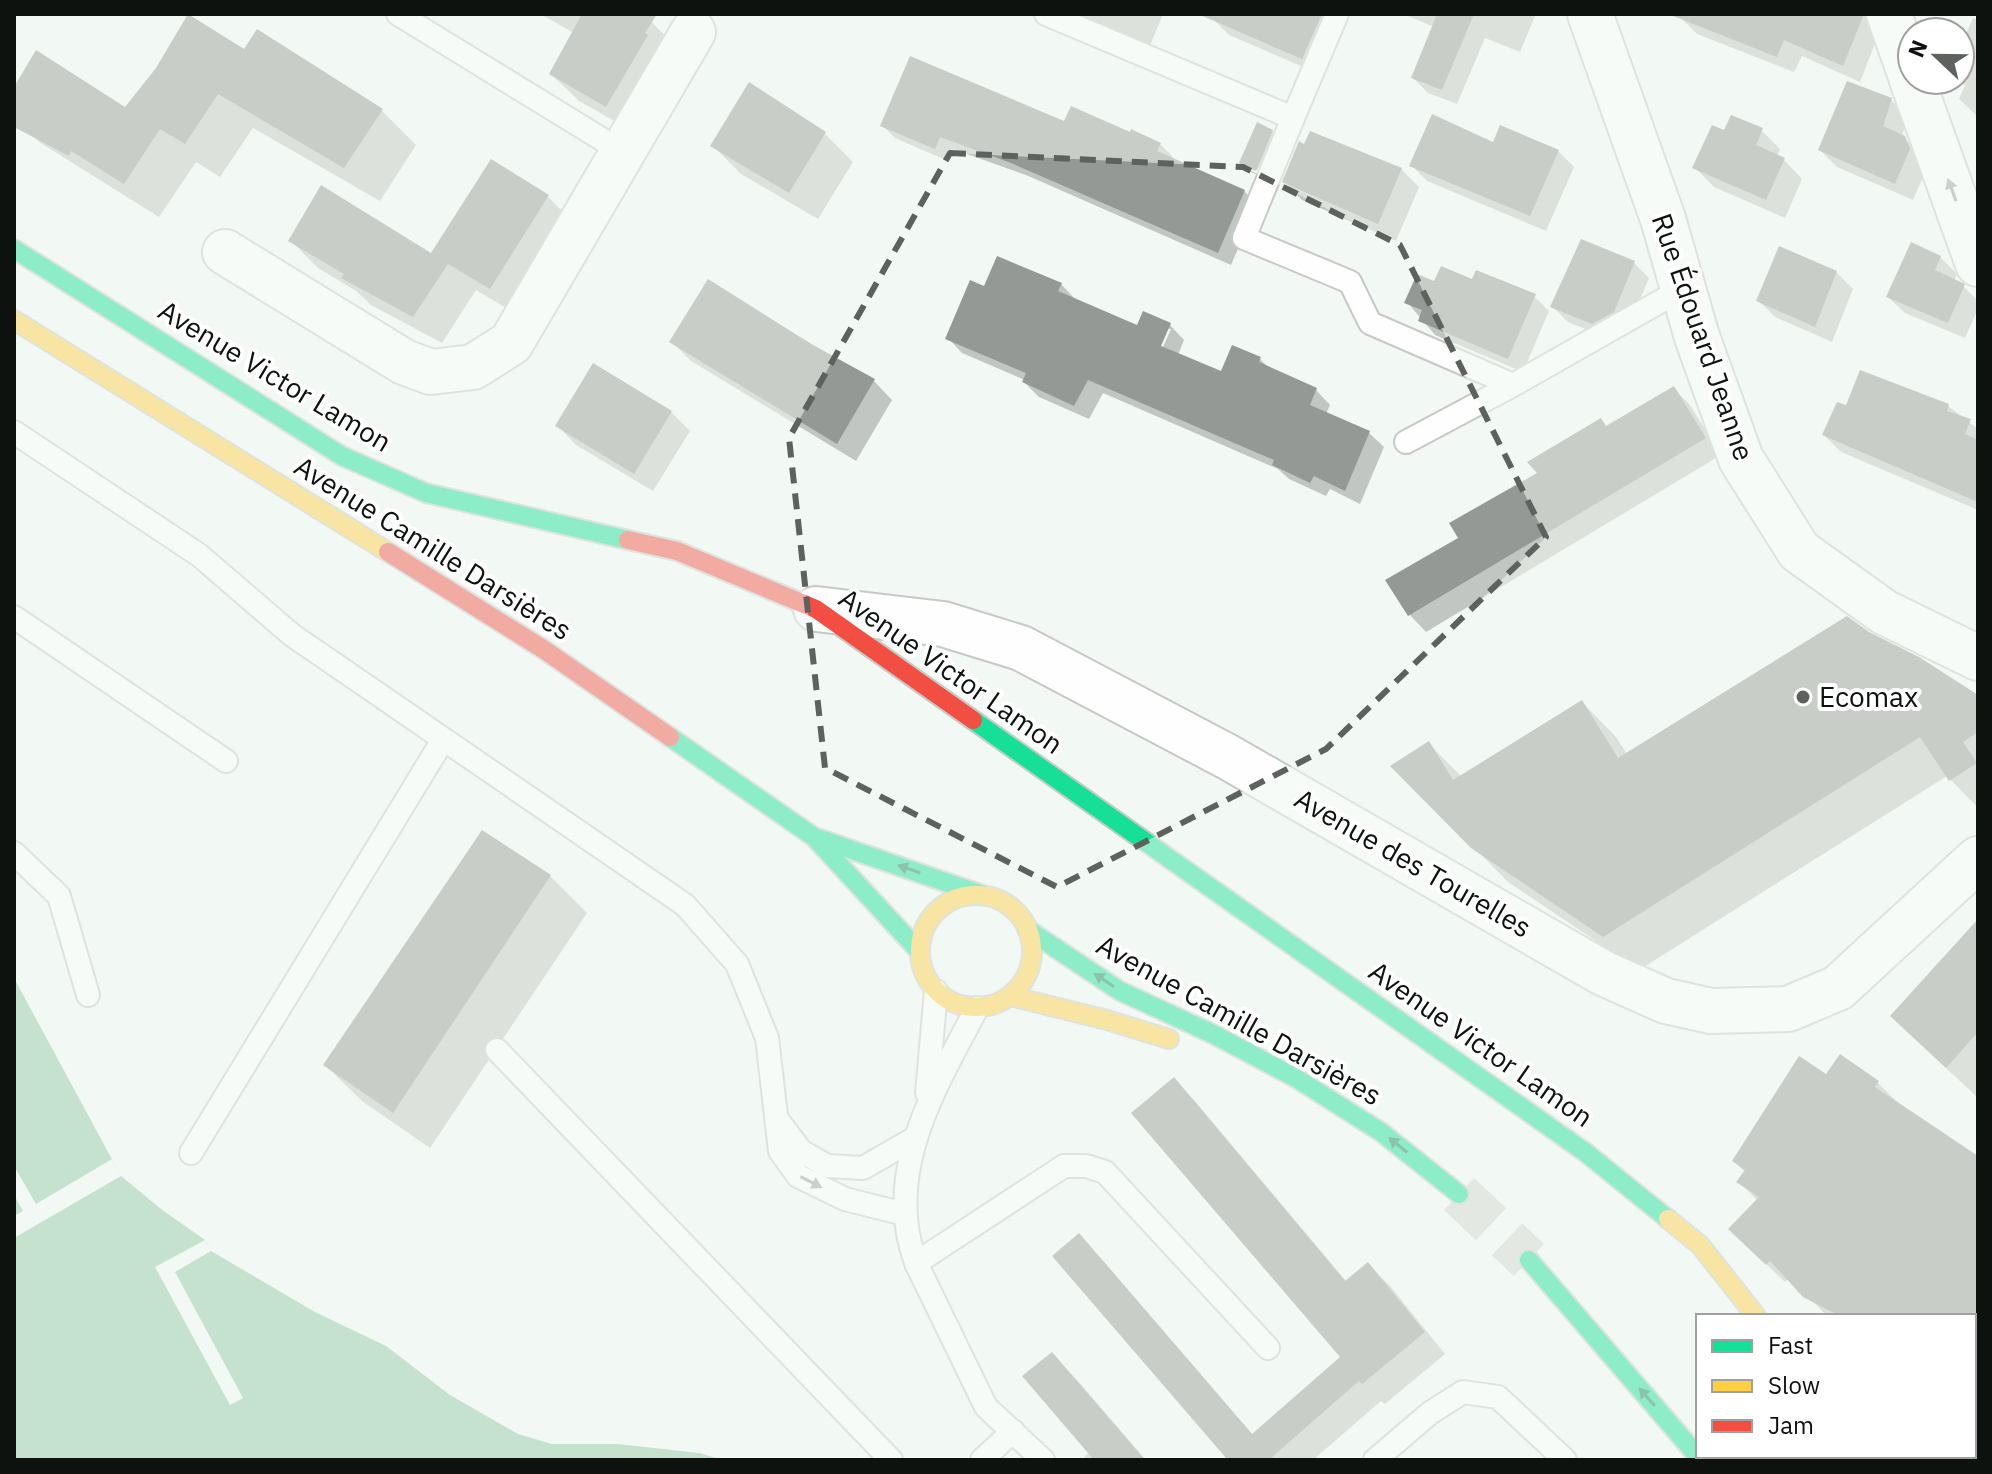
<svg xmlns="http://www.w3.org/2000/svg" width="1992" height="1474" viewBox="0 0 1992 1474" font-family="'IBM Plex Sans',sans-serif">
<style>
.water{fill:#8cc8a3}
.pier{fill:#f2f8f3}
.shadow{fill:#0003;fill-rule:evenodd}
.building{fill:#949996}
.lines{fill:none;stroke-linecap:round;stroke-linejoin:round}
.primary-tunnel{stroke:#d0d6d1;stroke-width:44;stroke-dasharray:44 22;stroke-linecap:butt}
.lane-casing{stroke:#c5cac6;stroke-width:26}
.street-casing{stroke:#c5cac6;stroke-width:48}
.fast-casing{stroke:#c5cac6;stroke-width:22}
.slow-casing{stroke:#c5cac6;stroke-width:22}
.jam-casing{stroke:#c5cac6;stroke-width:22}
.lane{stroke:#fdfefd;stroke-width:22}
.street{stroke:#fdfefd;stroke-width:44}
.fast{stroke:#16e098;stroke-width:18}
.slow{stroke:#ffcf43;stroke-width:18}
.jam{stroke:#f24e42;stroke-width:18}
.oneway{fill:#9da09e}
.oneway2{fill:#12835a}
.marked{fill:none;stroke:#5e625f;stroke-width:6;stroke-dasharray:16 10;stroke-linejoin:round}
.poi-dot{fill:#5e625f;stroke:#fff;stroke-width:3}
.labels{text-anchor:middle;stroke-width:8;stroke-linejoin:round;paint-order:stroke}
.street-label{font-size:28px;fill:#0e120f;stroke:#fff}
.poi-label{font-size:28px;fill:#0e120f;stroke:#fff;text-anchor:start}
</style>
<rect width="100%" height="100%" fill="#f2f8f3"/>
<polygon class="water" points="14,978 121,1176 161,1209 205,1240 211,1251 315,1312 386,1346 450,1395 518,1434 552,1444 618,1444 699,1453 723,1460 14,1460"/>
<g class="pier">
<polygon points="112,1159 121,1176 14,1238 14,1216 23,1211 14,1195 14,1166 36,1204"/>
<polygon points="205,1240 211,1251 175,1272 243,1398 230,1405 155,1267"/>
</g>
<g class="shadow">
<polygon points="540,14 644,14 679,50 634,132 579,101 551,74 574,33"/>
<polygon points="1072,14 1163,14 1149,48"/>
<polygon points="1216,14 1334,14 1317,73 1229,35 1214,20"/>
<polygon points="1403,14 1533,14 1535,16 1520,52 1485,38 1457,104 1428,93 1413,78 1434,27"/>
<polygon points="1681,14 1863,14 1880,31 1860,82 1802,56 1794,72 1697,34 1680,17"/>
<polygon points="1973,18 1978,20 1978,117 1959,99 1965,85 1960,80 1960,47"/>
<polygon points="244,51 382,111 416,145 380,201 253,128 220,177 196,162 159,217 39,142 14,117 14,91 125,110"/>
<polygon points="1891,100 1908,117 1902,136 1922,155 1927,168 1913,200 1837,167 1820,150"/>
<polygon points="882,125 1160,144 1173,157 1172,160 1244,191 1257,204 1231,265 1026,175 953,149 948,161 895,138"/>
<polygon points="1761,130 1780,149 1777,157 1784,160 1802,179 1785,218 1714,187 1695,168 1725,133"/>
<path d="M1272 131 1281 140 1265 178 1251 172 1242 163ZM1250 166 1266 173 1265 177 1250 170Z"/>
<polygon points="825,134 853,162 818,219 741,174 713,146"/>
<polygon points="1494,144 1558,151 1574,167 1546,231 1427,181 1411,165"/>
<polygon points="1401,169 1419,187 1396,241 1302,200 1284,182"/>
<polygon points="548,197 575,224 518,315 476,290 442,343 371,305 356,291 318,268 290,240 431,255"/>
<polygon points="1940,257 1957,274 1954,282 1963,286 1978,301 1978,309 1965,338 1905,313 1888,297"/>
<polygon points="1634,263 1649,278 1628,327 1608,338 1568,322 1553,307"/>
<polygon points="1836,272 1853,289 1832,342 1775,317 1758,300"/>
<polygon points="708,282 874,381 892,400 856,461 691,361 672,342"/>
<polygon points="1473,282 1534,296 1549,311 1523,372 1435,335 1407,302 1435,283"/>
<path d="M1061 284 1075 299 1138 327 1170 325 1184 340 1178 355 1222 373 1260 359 1271 370 1316 390 1330 405 1326 414 1369 433 1384 447 1360 504 1330 489 1326 496 1289 479 1278 469 1103 393 1089 419 1039 397 1024 382 1025 380 962 353 948 338 985 289ZM1166 329H1171L1159 356 1155 354Z"/>
<polygon points="1674,389 1690,405 1721,455 1426,632 1410,615 1388,581 1461,539 1601,421 1608,428"/>
<polygon points="1948,406 1978,429 1978,510 1841,452 1824,435 1847,408"/>
<polygon points="671,412 690,431 653,491 576,445 558,426"/>
<polygon points="1872,636 1978,697 1978,808 1947,776 1639,970 1508,882 1393,766 1429,744 1462,777 1582,702 1616,737 1627,754"/>
<polygon points="550,876 587,913 430,1148 362,1101 325,1065"/>
<polygon points="1978,922 1978,1098 1929,1052"/>
<polygon points="1826,1077 1878,1083 1896,1101 1978,1159 1978,1338 1974,1342 1974,1316 1827,1316 1789,1278 1785,1282 1749,1248 1758,1201 1739,1182 1745,1172 1734,1161"/>
<polygon points="1174,1080 1195,1101 1347,1282 1368,1265 1390,1286 1445,1354 1385,1404 1381,1401 1313,1460 1230,1460 1100,1257 1253,1435 1343,1357"/>
<polygon points="1051,1354 1077,1380 1146,1460 1081,1460 1090,1452"/>
<polygon points="1974,1397 1978,1397 1978,1460 1930,1460 1927,1456 1974,1456"/>
</g>
<g class="building">
<polygon points="188,14 244,49 257,29 383,109 344,168 218,94 185,144 160,129 124,184 71,151 69,156 14,127 14,87 36,50 125,107 156,68"/>
<polygon points="582,14 657,14 645,33 648,35 606,107 549,74"/>
<polygon points="1198,14 1322,14 1302,59"/>
<polygon points="1437,14 1474,14 1442,90 1411,78"/>
<polygon points="1674,14 1864,14 1843,66 1784,40 1777,57 1673,16"/>
<polygon points="910,56 1064,121 1071,106 1130,132 1131,129 1161,143 1157,151 1245,190 1218,253 1011,163 940,137 935,149 880,126"/>
<polygon points="1847,81 1892,98 1883,126 1905,136 1910,149 1895,184 1818,150"/>
<polygon points="749,82 826,132 789,193 710,146"/>
<polygon points="1432,114 1493,142 1500,125 1559,150 1530,216 1409,166"/>
<polygon points="1731,115 1763,128 1756,145 1785,158 1766,200 1692,168 1712,125 1724,130"/>
<polygon points="1257,122 1273,130 1256,171 1239,163"/>
<polygon points="1310,131 1402,168 1378,224 1282,182 1299,141 1304,144"/>
<polygon points="491,159 549,195 490,289 448,264 413,317 341,278 344,274 288,241 321,185 431,253"/>
<polygon points="1581,239 1635,261 1614,312 1592,324 1550,307"/>
<polygon points="1911,242 1941,256 1935,270 1965,284 1948,323 1886,297"/>
<polygon points="1779,246 1837,271 1815,327 1756,301"/>
<polygon points="997,256 1062,283 1058,291 1137,325 1143,311 1171,323 1161,346 1190,358 1221,371 1232,345 1261,357 1259,362 1317,388 1310,405 1370,431 1345,491 1314,476 1310,483 1272,465 1274,460 1088,380 1074,406 1022,382 1026,373 945,339 970,280 984,286"/>
<polygon points="1441,266 1472,279 1476,270 1536,294 1508,359 1418,321 1422,310 1404,303 1417,274 1434,281"/>
<polygon points="708,279 811,344 875,379 837,444 669,342"/>
<polygon points="593,363 672,411 634,474 555,426"/>
<polygon points="1860,370 1949,404 1947,411 1971,419 1965,434 1978,440 1978,502 1822,435 1837,402 1846,405"/>
<polygon points="1674,386 1706,438 1408,616 1385,580 1458,538 1449,523 1537,473 1527,462 1601,418 1606,426"/>
<polygon points="1847,616 1869,632 1919,657 1978,695 1978,732 1963,742 1977,763 1949,781 1920,737 1603,937 1471,848 1390,766 1429,741 1453,780 1582,700 1618,758"/>
<polygon points="482,830 551,875 393,1113 323,1065"/>
<polygon points="1978,919 1978,1032 1946,1068 1890,1016"/>
<polygon points="1840,1054 1879,1081 1875,1087 1978,1156 1978,1316 1840,1316 1803,1297 1770,1261 1766,1265 1728,1229 1759,1197 1736,1182 1745,1170 1732,1161 1799,1056 1826,1074"/>
<polygon points="1174,1077 1345,1281 1368,1262 1425,1332 1362,1384 1359,1381 1272,1457 1275,1460 1224,1460 1226,1458 1052,1256 1079,1233 1252,1434 1340,1357 1131,1113"/>
<polygon points="1052,1352 1145,1460 1094,1460 1022,1376"/>
</g>
<g class="lines">
<polyline class="primary-tunnel" points="1459,1194 1529,1260"/>
<g class="lane-casing">
<g id="lane">
<polyline points="398,14 621,151"/>
<polyline points="1046,14 1293,118 1337,14"/>
<polyline points="1293,118 1244,238 1350,282 1370,323 1513,385 1684,288"/>
<polyline points="14,432 199,555 292,635 685,905 737,964 767,1038 780,1151 798,1176 845,1199 904,1214"/>
<polyline points="1406,442 1513,385"/>
<polyline points="14,617 226,761"/>
<polyline points="14,853 59,896 88,995"/>
<path d="M977 1008C936 1086 882 1172 916 1263L1064 1166H1086L1105 1172 1268 1348"/>
<polyline points="497,1050 891,1460"/>
<polyline points="927,1093 936,991"/>
<polyline points="777,1119 801,1151 827,1166 863,1168 915,1138"/>
<polyline points="191,1153 443,740"/>
<polyline points="916,1263 986,1407 1043,1460"/>
<polyline points="982,1460 1013,1431"/>
<polyline points="1375,1460 1430,1413 1463,1392 1498,1397 1565,1460"/>
</g>
</g>
<g class="street-casing">
<g id="street">
<polyline points="1590,14 1663,219 1697,337 1741,459 1799,551 1884,612 1978,658"/>
<polyline points="1889,14 1912,79"/>
<polyline points="1912,80 1978,264"/>
<polyline points="225,252 404,362 431,372 473,367 511,343 693,32"/>
<polyline points="816,609 943,624 1021,648 1228,757 1603,973 1666,1001 1711,1011 1788,1009 1838,988 1978,859"/>
<polyline points="1974,1371 1978,1370"/>
</g>
</g>
<g class="fast-casing">
<g id="fast">
<polyline points="14,249 342,456 426,493 628,540"/>
<polyline points="973,720 1585,1152 1668,1219"/>
<polyline points="670,737 814,837 919,951"/>
<polyline points="820,839 983,895"/>
<polyline points="1027,929 1120,991 1215,1035 1296,1078 1381,1132 1459,1194"/>
<polyline points="1529,1260 1701,1460"/>
<polyline points="1865,1456 1869,1460"/>
</g>
</g>
<g class="slow-casing">
<g id="slow">
<polyline points="14,320 388,552"/>
<circle cx="976" cy="951" r="56"/>
<polyline points="1010,996 1107,1020 1169,1039"/>
<polyline points="1668,1219 1700,1245 1756,1316"/>
</g>
</g>
<g class="jam-casing">
<g id="jam">
<polyline points="628,540 677,551 816,609 973,720"/>
<polyline points="388,552 543,649 670,737"/>
</g>
</g>
<use href="#lane" class="lane"/>
<use href="#street" class="street"/>
<use href="#fast" class="fast"/>
<use href="#slow" class="slow"/>
<use href="#jam" class="jam"/>
</g>
<defs><path id="oneway-solid" d="M-6-.8H1V-3.2L6.5 0L1 3.2V.8H-6Z" transform="scale(2)"/></defs>
<g class="oneway">
<use href="#oneway-solid" transform="translate(1952 190) rotate(-110)"/>
<use href="#oneway-solid" transform="translate(811 1182) rotate(27)"/>
</g>
<g class="oneway2">
<use href="#oneway-solid" transform="translate(909 869) rotate(-161)"/>
<use href="#oneway-solid" transform="translate(1104 980) rotate(-146)"/>
<use href="#oneway-solid" transform="translate(1398 1145) rotate(-141)"/>
<use href="#oneway-solid" transform="translate(1647 1397) rotate(-131)"/>
</g>
<path d="M0 0H1992V1474H0ZM950 153 1243 167 1400 245 1546 537 1326 749 1057 887 825 768 789 438Z" fill="#f2f8f3" fill-opacity=".55" fill-rule="evenodd"/>
<path class="marked" d="M950 153 1243 167 1400 245 1546 537 1326 749 1057 887 825 768 789 438Z"/>
<circle class="poi-dot" cx="1803" cy="697" r="8"/>
<g class="labels">
<g class="street-label">
<text transform="translate(1703 337) rotate(71)" y="10">Rue Édouard Jeanne</text>
<text transform="translate(275 376) rotate(31)" y="10">Avenue Victor Lamon</text>
<text transform="translate(433 548) rotate(32)" y="10">Avenue Camille Darsières</text>
<text transform="translate(951 671) rotate(35)" y="10">Avenue Victor Lamon</text>
<text transform="translate(1413 863) rotate(30)" y="10">Avenue des Tourelles</text>
<text transform="translate(1239 1020) rotate(29)" y="10">Avenue Camille Darsières</text>
<text transform="translate(1481 1044) rotate(35)" y="10">Avenue Victor Lamon</text>
</g>
<g class="poi-label">
<text x="1819" y="707">Ecomax</text>
</g>
</g>
<rect width="1992" height="1474" fill="none" stroke="#0e120f" stroke-width="32"/>
<rect x="1696" y="1314" width="280" height="144" fill="#ffffff" stroke="#9fa09f" stroke-width="2"/>
<rect x="1712" y="1340" width="40" height="12" fill="#16e098" stroke="#9fa09f" stroke-width="2"/>
<text x="1768" y="1354" font-size="24" fill="#0e120f">Fast</text>
<rect x="1712" y="1380" width="40" height="12" fill="#ffcf43" stroke="#9fa09f" stroke-width="2"/>
<text x="1768" y="1394" font-size="24" fill="#0e120f">Slow</text>
<rect x="1712" y="1420" width="40" height="12" fill="#f24e42" stroke="#9fa09f" stroke-width="2"/>
<text x="1768" y="1434" font-size="24" fill="#0e120f">Jam</text>
<g transform="translate(1936 56) rotate(292)"><circle r="38" fill="#ffffff" stroke="#9fa09f" stroke-width="2"/>
<path d="M0-6L14 30L0 20L-14 30Z" fill="#5e625f"/>
<text y="-12" font-size="22" font-weight="bold" text-anchor="middle" fill="#0e120f">N</text>
</g>
</svg>
